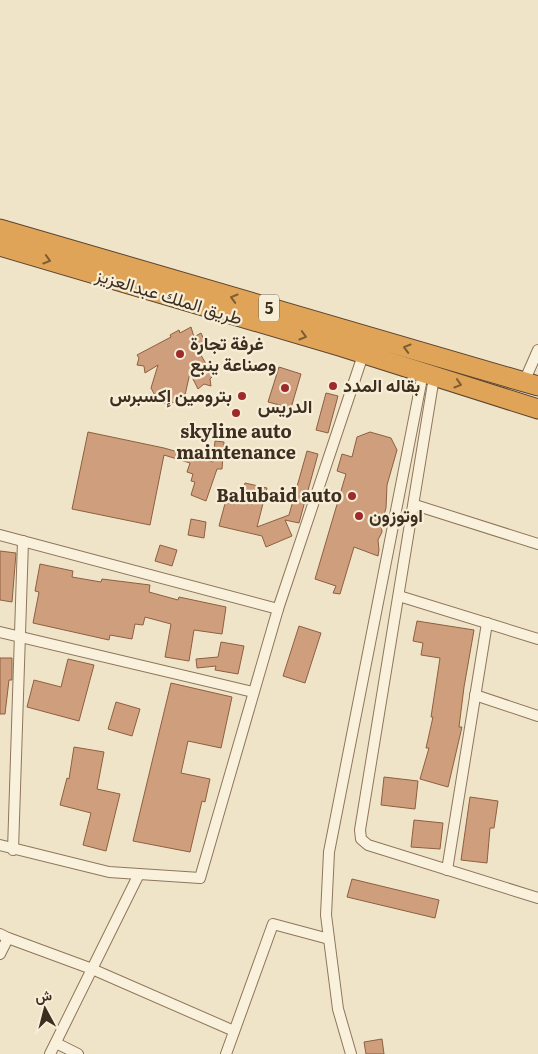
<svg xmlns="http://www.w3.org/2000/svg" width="538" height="1054" viewBox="0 0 538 1054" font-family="Literata,Vazirmatn,serif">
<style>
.building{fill:#cf9f7d;stroke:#8d5f41}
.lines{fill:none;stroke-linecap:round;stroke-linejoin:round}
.street-casing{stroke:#8d765c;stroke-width:12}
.highway-casing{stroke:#5b4430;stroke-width:21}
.street{stroke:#faf1dc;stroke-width:10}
.highway{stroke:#e0a458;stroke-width:19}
.oneway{stroke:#7e5d36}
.poi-dot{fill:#9e2a2b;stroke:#f7eed8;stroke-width:2}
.labels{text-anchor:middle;stroke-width:4.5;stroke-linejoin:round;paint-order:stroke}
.shield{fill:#f7eed8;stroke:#756857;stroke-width:1}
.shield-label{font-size:16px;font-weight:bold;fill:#3d2e20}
.street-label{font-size:18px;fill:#3d2e20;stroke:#f7eed8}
.poi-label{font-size:18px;font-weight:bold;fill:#3d2e20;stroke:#f7eed8;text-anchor:start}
</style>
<rect width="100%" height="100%" fill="#f0e4c8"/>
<g class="building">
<polygon points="191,327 194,337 201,333 206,344 198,350 213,376 210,379 211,386 204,384 198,389 190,373 185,395 176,402 171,403 166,401 164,404 162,400 158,401 151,388 158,365 145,373 144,366 137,365 139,358 137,355 171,337 170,335 179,330 180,333"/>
<polygon points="279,367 301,374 291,408 268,402"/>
<polygon points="326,393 338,396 328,433 316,430"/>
<polygon points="88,432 164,448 213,462 215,441 224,442 222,469 217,469 206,501 191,495 195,482 191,481 193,474 187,472 190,463 164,455 150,525 72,509"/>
<polygon points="370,432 391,438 397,450 387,485 386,508 381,525 382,532 378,540 379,550 378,556 354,547 340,594 333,593 336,586 315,579 346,474 337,471 342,454 352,457 357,437"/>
<polygon points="307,451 318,454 299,523 285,520 292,536 266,547 262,536 219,526 227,496 241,499 245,483 267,488 257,527 289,515"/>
<polygon points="191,519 206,522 204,538 188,535"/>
<polygon points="160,545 177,550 172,566 155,561"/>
<polygon points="0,551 16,553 12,602 0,600"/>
<polygon points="40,564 73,571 72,577 101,582 102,579 150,585 149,592 178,600 179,597 226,607 222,634 194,630 189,661 165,657 171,624 145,617 143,625 135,624 132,639 110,635 109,640 33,623 39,592 35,591"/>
<polygon points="417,621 474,630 464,687 459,727 462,727 448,787 420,779 429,748 426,748 433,717 431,717 440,658 421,655 423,643 413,641"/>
<polygon points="299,626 321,633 305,683 283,676"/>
<polygon points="221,642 244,646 238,674 215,670 216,666 197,668 196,659 218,657"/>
<polygon points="0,658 12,658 12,680 9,680 5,714 0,714"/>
<polygon points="68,659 94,665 79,721 27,707 34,680 61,687"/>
<polygon points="171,683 232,697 221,748 188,741 181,773 210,779 205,802 202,801 190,852 133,841"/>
<polygon points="116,702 140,709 132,736 108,729"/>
<polygon points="74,747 104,752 97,789 120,794 106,851 83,845 91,813 60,805 67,778 69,779"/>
<polygon points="384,777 418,781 415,809 381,805"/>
<polygon points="470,797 498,801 494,828 490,828 487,863 461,860"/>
<polygon points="414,820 443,823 440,849 411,847"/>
<polygon points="352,879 439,900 435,918 347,897"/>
<polygon points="382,1039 384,1054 366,1054 364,1042"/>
</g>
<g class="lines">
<g class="street-casing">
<g id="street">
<polyline points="434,377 360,830 361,839 368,845 538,898"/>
<polyline points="524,382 538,350"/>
<polyline points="415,505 538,544"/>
<polyline points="0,535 278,609"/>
<polyline points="399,596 538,639"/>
<polyline points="0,632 253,692"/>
<polyline points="475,695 538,716"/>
<polyline points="0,845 109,872 200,878 278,609 363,355"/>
<polyline points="13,850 23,541"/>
<polyline points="447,870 487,623"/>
<polyline points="0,934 8,938 0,954"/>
<polyline points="8,938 92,969 234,1031"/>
<polyline points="56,1043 78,1054"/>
<polyline points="50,1054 139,874"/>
<polyline points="226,1054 273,924 329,939"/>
<polyline points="351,1054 338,1009 326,915 329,852 423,373"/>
</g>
</g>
<g class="highway-casing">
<g id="highway">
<polyline points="0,229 538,386"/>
<polyline points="0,246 339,346 538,409"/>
</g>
</g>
<use href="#street" class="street"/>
<use href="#highway" class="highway"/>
</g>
<defs><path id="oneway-chevron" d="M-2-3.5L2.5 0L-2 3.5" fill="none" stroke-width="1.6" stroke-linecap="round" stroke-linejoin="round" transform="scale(1.25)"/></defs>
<g class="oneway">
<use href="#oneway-chevron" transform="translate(47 260) rotate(17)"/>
<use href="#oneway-chevron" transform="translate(234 298) rotate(-164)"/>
<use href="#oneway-chevron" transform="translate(303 336) rotate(16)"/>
<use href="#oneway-chevron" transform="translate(407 348) rotate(-164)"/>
<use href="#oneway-chevron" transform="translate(458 384) rotate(17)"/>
</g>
<g class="poi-dot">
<circle cx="180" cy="354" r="5"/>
<circle cx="333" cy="386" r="5"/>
<circle cx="285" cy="388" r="5"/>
<circle cx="242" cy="396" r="5"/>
<circle cx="236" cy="413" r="5"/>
<circle cx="352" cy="496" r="5"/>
<circle cx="359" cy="516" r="5"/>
</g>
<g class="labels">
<rect class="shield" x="259" y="294.5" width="20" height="27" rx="4"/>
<g class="shield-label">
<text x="269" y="314">5</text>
</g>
<g class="street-label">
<text transform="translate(169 297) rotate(17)" y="6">طريق الملك عبدالعزيز</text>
</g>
<g class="poi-label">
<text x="190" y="350">غرفة تجارة<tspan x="190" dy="21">وصناعة ينبع</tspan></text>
<text x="343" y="392">بقاله المدد</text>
<text x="232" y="402" text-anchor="end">بترومين إكسبرس</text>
<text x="285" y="413" text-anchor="middle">الدريس</text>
<text x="236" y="438" text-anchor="middle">skyline auto<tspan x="236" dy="21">maintenance</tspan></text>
<text x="342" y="502" text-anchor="end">Balubaid auto</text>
<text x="369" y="522">اوتوزون</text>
</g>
</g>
<g transform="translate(45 1009) rotate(353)" stroke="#f7eed8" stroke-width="4" paint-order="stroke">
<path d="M0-4L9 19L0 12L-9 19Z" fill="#3d2e20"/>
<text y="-8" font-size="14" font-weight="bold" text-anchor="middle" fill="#3d2e20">ش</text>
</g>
</svg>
